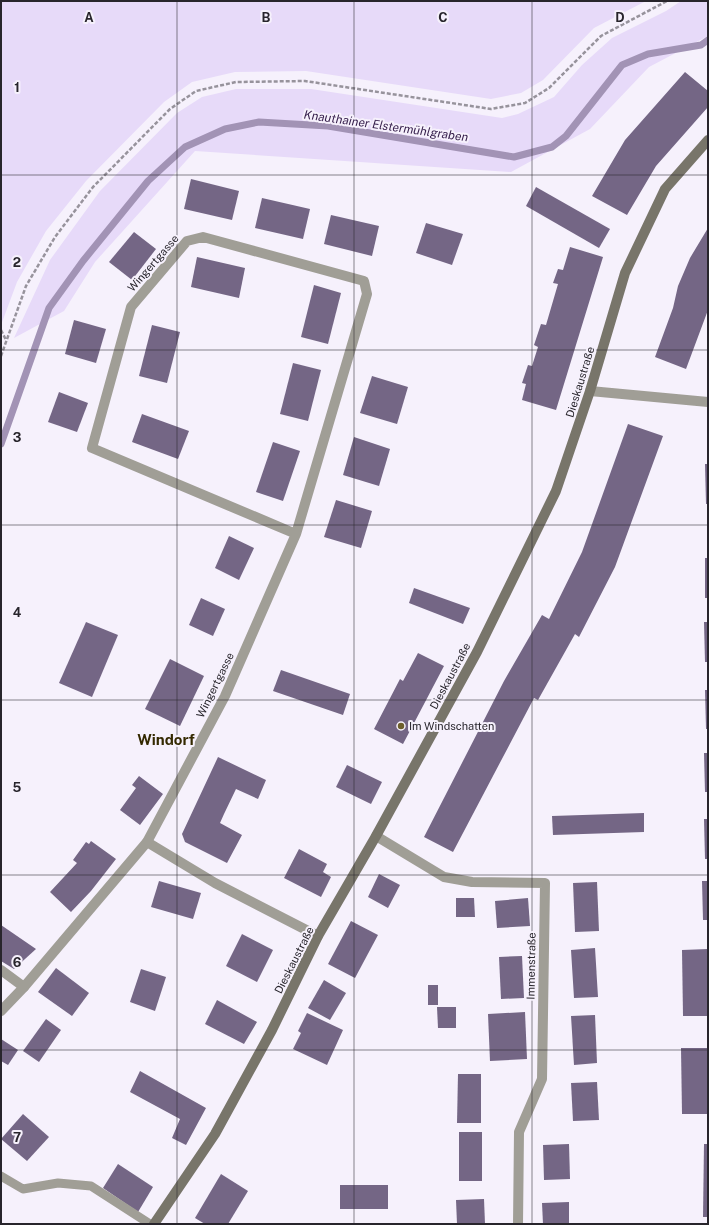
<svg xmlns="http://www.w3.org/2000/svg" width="709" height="1225" viewBox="0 0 709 1225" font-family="'Public Sans',sans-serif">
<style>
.green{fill:#e7daf9}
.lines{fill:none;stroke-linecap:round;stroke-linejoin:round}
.stream{stroke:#a293b5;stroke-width:7}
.building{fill:#746685}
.path{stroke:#97939c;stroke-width:2.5;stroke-dasharray:4 2;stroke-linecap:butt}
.service{stroke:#a09e96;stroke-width:9}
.minor{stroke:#a09e96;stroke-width:10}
.secondary{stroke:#78756a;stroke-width:10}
.grid{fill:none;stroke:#28252c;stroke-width:1;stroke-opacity:0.55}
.poi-dot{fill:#6d5f2c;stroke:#f6f1fc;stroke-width:1.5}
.labels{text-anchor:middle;stroke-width:4;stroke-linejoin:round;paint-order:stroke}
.street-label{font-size:11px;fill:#28252c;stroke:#f6f1fc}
.poi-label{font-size:11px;fill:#28252c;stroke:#f6f1fc;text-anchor:start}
.water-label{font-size:12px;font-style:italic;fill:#351e4b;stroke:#f6f1fc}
.district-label{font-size:15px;font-weight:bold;fill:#342900;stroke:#f6f1fc}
.grid-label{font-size:13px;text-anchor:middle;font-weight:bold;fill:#28252c;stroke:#f6f1fc;stroke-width:4;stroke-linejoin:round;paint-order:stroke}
</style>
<rect width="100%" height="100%" fill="#f6f1fc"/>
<g class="green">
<polygon points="1,1 646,1 594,28 543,80 521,93 491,99 306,71 235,72 192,82 164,102 86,181 46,231 17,282 1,325"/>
<polygon points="681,1 708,1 708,36 649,67 590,129 511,172 195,151 95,262 64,311 14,338 50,260 100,191 177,113 202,97 236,89 311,89 502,118 518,114 554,97 582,65 612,38 666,11"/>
</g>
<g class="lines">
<polyline class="stream" points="1,444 49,308 83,261 148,181 185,147 225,129 259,122 328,126 514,157 552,147 566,136 622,65 648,54 701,45 708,40"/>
</g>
<g class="building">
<polygon points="685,72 708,91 708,107 656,166 627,215 592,196 625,140"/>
<polygon points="191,179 239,191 232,220 184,209"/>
<polygon points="536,187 610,229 599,248 526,206"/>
<polygon points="262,198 310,209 303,239 255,228"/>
<polygon points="331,215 379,226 372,256 324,244"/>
<polygon points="426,223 463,234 452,265 416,253"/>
<polygon points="708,228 708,310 686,369 655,357 673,308 678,286 690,258"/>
<polygon points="134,232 156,249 132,280 109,262"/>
<polygon points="570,247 603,257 556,410 522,400 526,384 522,383 528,365 532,366 538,347 534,345 541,324 546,325 558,284 553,283 558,269 563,270"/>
<polygon points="197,257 245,268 239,298 191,287"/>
<polygon points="314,285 341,293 328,344 301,337"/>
<polygon points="74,320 106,329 96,363 65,354"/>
<polygon points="152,325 180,332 167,383 139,376"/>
<polygon points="293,363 321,370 308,421 280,414"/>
<polygon points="372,376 408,387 397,424 360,413"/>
<polygon points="59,392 88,403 77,432 48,422"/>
<polygon points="142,414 189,431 178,459 132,442"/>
<polygon points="628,424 663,436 615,567 579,637 575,634 538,700 534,698 453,852 424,837 504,681 542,615 549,619 582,552"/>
<polygon points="354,437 390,449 379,486 343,475"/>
<polygon points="273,442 300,451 283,501 256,492"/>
<polygon points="705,464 708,464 708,504 706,504"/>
<polygon points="336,500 372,511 361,548 324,537"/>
<polygon points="229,536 254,548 239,580 215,568"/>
<rect x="705" y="558" width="3" height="40"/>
<polygon points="414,588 470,608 463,624 409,603"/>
<polygon points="201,598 225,609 213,636 189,625"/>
<polygon points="86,622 118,635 92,697 59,683"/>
<polygon points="704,622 708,622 708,662 705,662"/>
<polygon points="418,653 444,666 403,744 374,729 400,679 403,681"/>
<polygon points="170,659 204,676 180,726 145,709"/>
<polygon points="281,670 350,694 343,715 273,691"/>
<polygon points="705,690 708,690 708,729 706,729"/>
<polygon points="704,753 708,753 708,792 705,792"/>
<polygon points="218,757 266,780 258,799 236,789 224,814 220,823 242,835 227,863 185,842 182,834"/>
<polygon points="347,765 382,782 371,804 336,787"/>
<polygon points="139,776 163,794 140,825 120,810 136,788 132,785"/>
<polygon points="644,813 644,832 553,835 552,816"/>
<polygon points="704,819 708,819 708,859 705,859"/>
<polygon points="91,841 116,859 91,891 71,912 50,892 77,863 73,860 86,842 89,844"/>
<polygon points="299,849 327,864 323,872 331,877 321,897 284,878"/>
<polygon points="379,874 400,885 388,908 368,897"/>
<polygon points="159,881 201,893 193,919 151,907"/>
<polygon points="702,881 708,881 708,920 703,920"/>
<polygon points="597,882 599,931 575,932 573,883"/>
<polygon points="456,898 474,898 475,917 456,917"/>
<polygon points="528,898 530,926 497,928 495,901"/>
<polygon points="351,921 378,935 355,978 328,964"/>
<polygon points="1,925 36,949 14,969 1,961"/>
<polygon points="242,934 273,950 257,982 226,966"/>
<polygon points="595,948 598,997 574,998 571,950"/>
<polygon points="708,949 708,1016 683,1016 682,950"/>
<polygon points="522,956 524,998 501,999 499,957"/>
<polygon points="56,968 89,993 72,1016 38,992"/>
<polygon points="141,969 166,977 155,1011 130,1002"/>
<polygon points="324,980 346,993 330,1020 308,1008"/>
<rect x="428" y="985" width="10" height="20"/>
<polygon points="217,1000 257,1022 244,1044 205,1024"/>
<polygon points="437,1007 456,1007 456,1028 438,1028"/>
<polygon points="525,1012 527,1059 490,1061 488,1014"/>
<polygon points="307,1013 343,1030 327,1065 293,1049 301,1033 298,1031"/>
<polygon points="595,1015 597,1063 574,1065 571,1016"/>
<polygon points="46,1019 61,1030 39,1062 23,1051"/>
<polygon points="1,1039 18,1050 8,1065 1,1061"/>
<polygon points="681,1048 708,1048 708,1114 682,1114"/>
<polygon points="140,1071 206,1108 186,1145 172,1138 180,1119 130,1092"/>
<polygon points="458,1074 481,1074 481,1123 457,1123"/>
<polygon points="597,1082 599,1120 573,1121 571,1083"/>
<polygon points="23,1114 49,1137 27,1161 1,1139"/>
<rect x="459" y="1132" width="23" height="49"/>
<polygon points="569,1144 570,1179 544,1180 543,1145"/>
<polygon points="704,1144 708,1144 708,1217 703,1217"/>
<polygon points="118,1164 153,1187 138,1212 103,1188"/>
<polygon points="221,1174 248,1191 228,1224 205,1224 195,1218"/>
<rect x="340" y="1185" width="48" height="24"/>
<polygon points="484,1199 485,1224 457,1224 456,1200"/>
<polygon points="569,1202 569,1224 543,1224 542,1203"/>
</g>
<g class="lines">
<g class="path">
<polyline points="1,330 6,340"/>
<polyline points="1,356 26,286 55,237 93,187 170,109 196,91 236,82 305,81 491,109 525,103 549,88 601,36 667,1"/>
</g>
<polyline class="service" points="1,1176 23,1189 58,1183 91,1186 150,1224"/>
<g class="minor">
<polyline points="590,391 708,402"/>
<polyline points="376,836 444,877 472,882 545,883 542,1079 519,1132 518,1224"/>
<polyline points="147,842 215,883 318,936"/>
<polyline points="1,970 24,987"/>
<polyline points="1,1011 24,987 147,842 225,696 296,534 92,448 131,307 187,241 203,237 364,281 367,294 296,534"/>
</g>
<polyline class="secondary" points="154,1224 215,1134 272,1030 318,936 376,836 477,652 556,491 590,391 625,273 665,189 708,140"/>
</g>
<path class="grid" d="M177 1V1224M354 1V1224M532 1V1224M1 175H708M1 350H708M1 525H708M1 700H708M1 875H708M1 1050H708"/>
<circle class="poi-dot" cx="401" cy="726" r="4"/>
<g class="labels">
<g class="street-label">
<text transform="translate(153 263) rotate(-49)" y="4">Wingertgasse</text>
<text transform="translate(580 382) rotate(-73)" y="4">Dieskaustraße</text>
<text transform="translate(450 676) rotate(-62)" y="4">Dieskaustraße</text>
<text transform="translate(215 685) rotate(-64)" y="4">Wingertgasse</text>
<text transform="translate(294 960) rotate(-63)" y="4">Dieskaustraße</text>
<text transform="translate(531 966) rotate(-89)" y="4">Immenstraße</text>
</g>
<g class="poi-label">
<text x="409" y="730">Im Windschatten</text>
</g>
<g class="water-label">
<text transform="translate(386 126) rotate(8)" y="4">Knauthainer Elstermühlgraben</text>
</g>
<g class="district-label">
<text x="166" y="745">Windorf</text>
</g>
</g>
<g class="grid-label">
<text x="89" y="22">A</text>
<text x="266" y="22">B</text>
<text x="443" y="22">C</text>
<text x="620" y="22">D</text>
<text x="17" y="92">1</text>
<text x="17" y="267">2</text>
<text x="17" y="442">3</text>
<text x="17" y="617">4</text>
<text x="17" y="792">5</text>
<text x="17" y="967">6</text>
<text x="17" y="1142">7</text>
</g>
<rect width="709" height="1225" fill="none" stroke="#28252c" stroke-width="4"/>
</svg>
